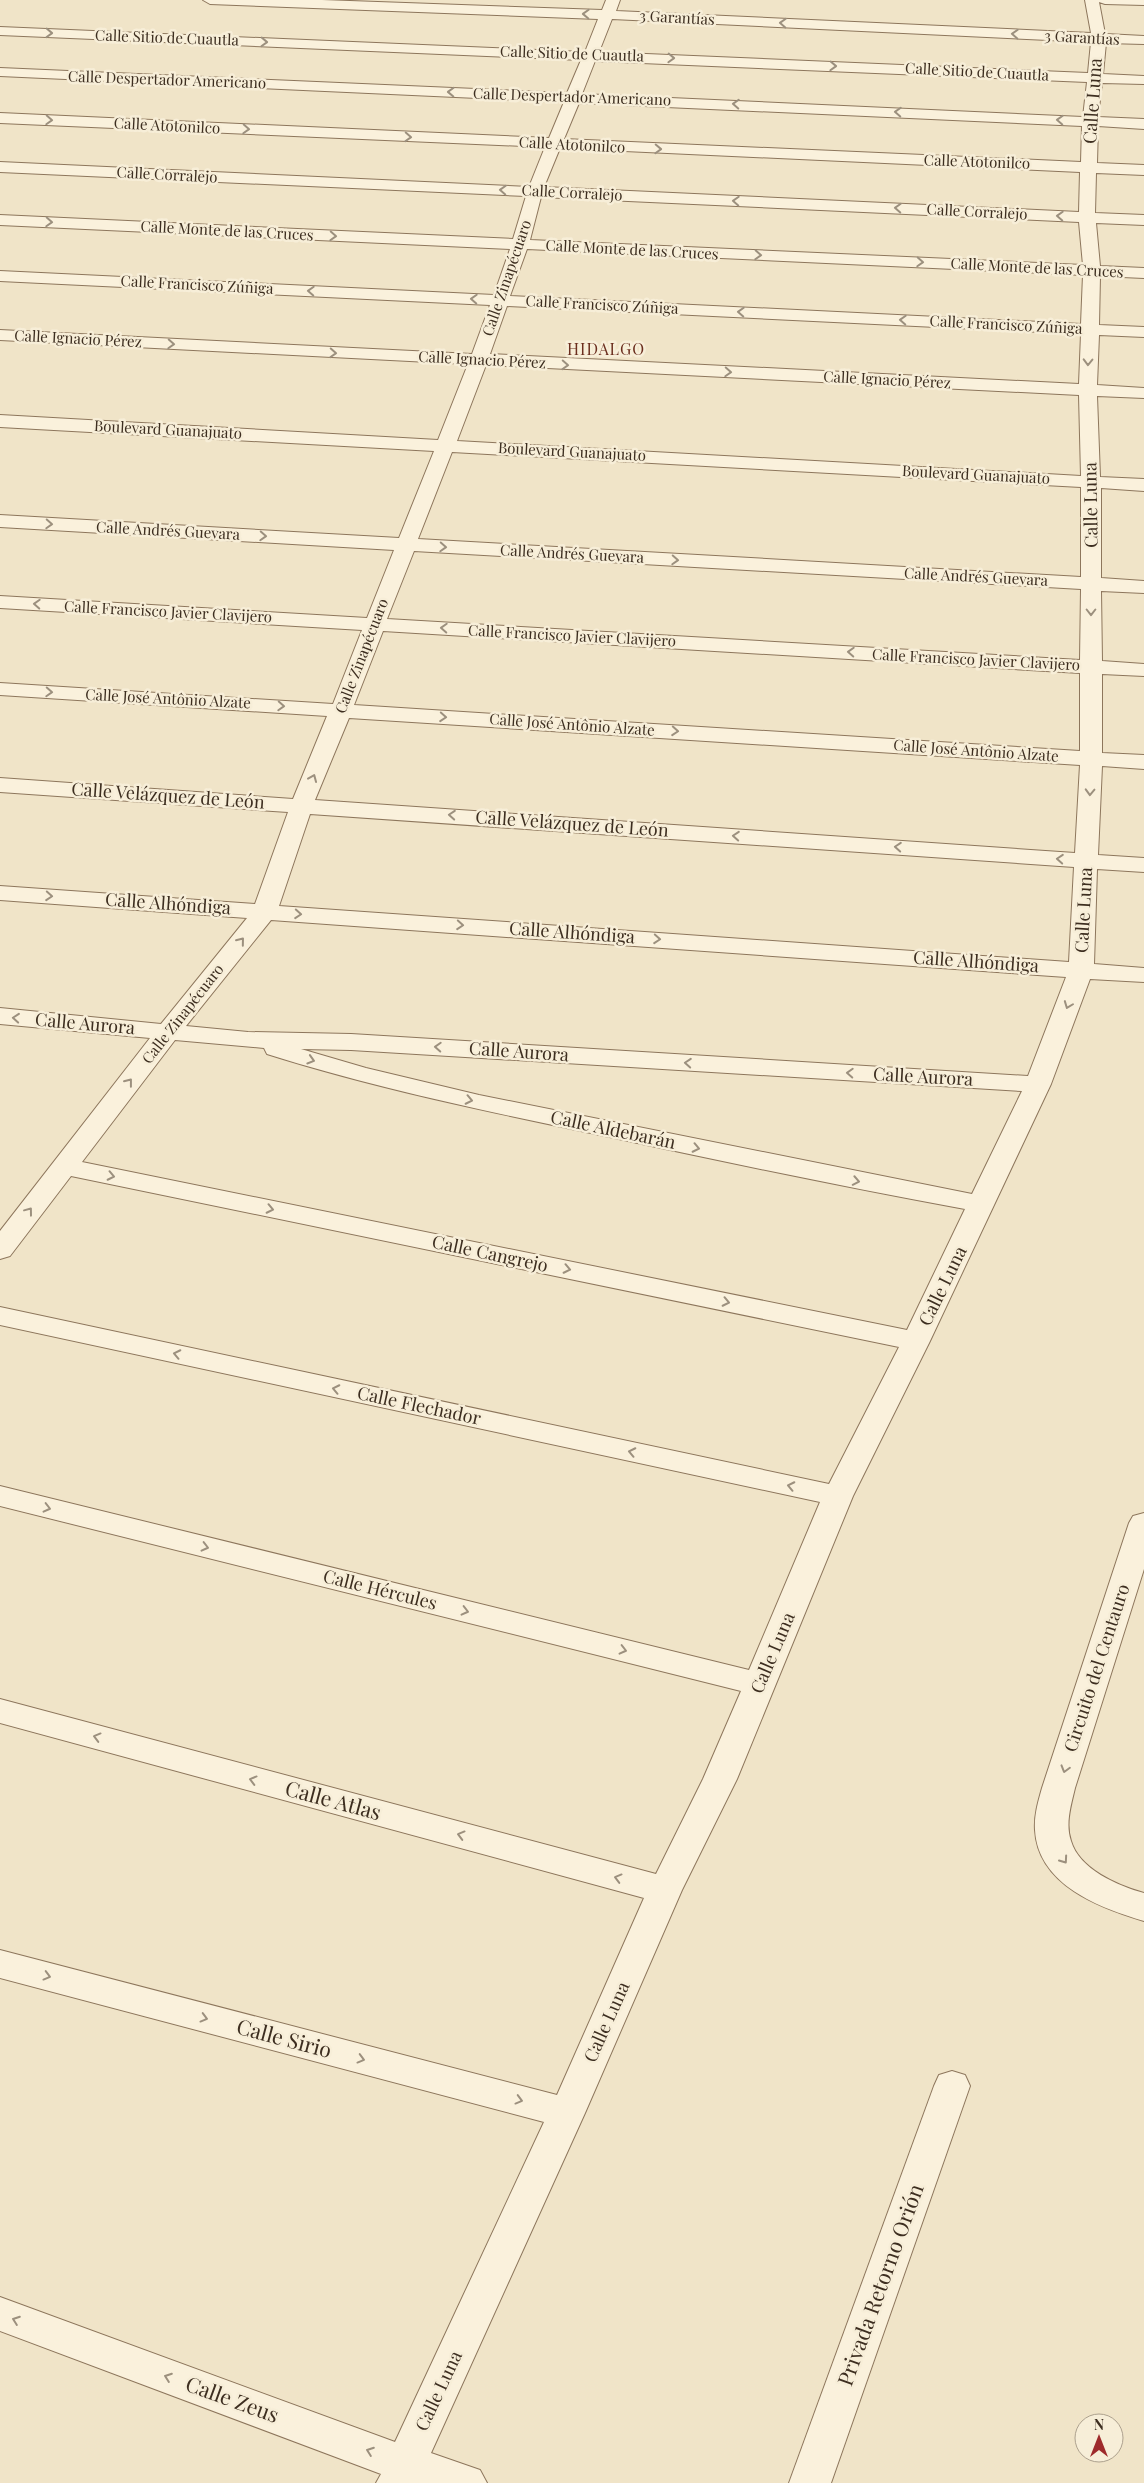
<svg xmlns="http://www.w3.org/2000/svg" width="1144" height="2483" viewBox="0 0 1144 2483" font-family="'Playfair Display',serif">
<style>
.lines{fill:none;stroke-linecap:round;stroke-linejoin:round}
.minor-casing{stroke:#8d765c;stroke-width:2}
.minor{fill:#faf1dc;fill-rule:evenodd}
.oneway{stroke:#9c907e}
.labels{text-anchor:middle;stroke-width:5;stroke-linejoin:round;paint-order:stroke}
.far-street-label{font-size:15px;fill:#3d2e20;stroke:#f7eed8}
.far-quarter-label{font-size:16px;letter-spacing:1px;fill:#6b2e1e;stroke:#f7eed8}
.street-label{font-size:18px;fill:#3d2e20;stroke:#f7eed8}
.near-street-label{font-size:21px;fill:#3d2e20;stroke:#f7eed8}
</style>
<rect width="100%" height="100%" fill="#f0e4c8"/>
<g class="lines">
<g class="minor-casing">
<g id="minor">
<path d="M203 0H322L602 10 606 0H620L616 11 1091 33 1085 0H1144V5L1105 4 1099 2 1105 34 1144 36V44L1106 43 1103 74 1144 76V84L1102 83 1098 117 1144 119V129L1098 126 1097 163 1144 165V175L1096 173 1095 213 1144 215V225L1096 223 1100 266 1144 268V278L1100 276 1099 325 1144 327V337L1099 335 1097 385 1144 388V398L1097 396 1100 477 1144 479V491L1101 488V578L1144 581V593L1101 591 1102 661 1144 664V676L1102 674V753L1144 755V769L1102 766 1098 855 1144 858V872L1097 869 1094 964 1144 968V982L1090 979 1051 1084 930 1341 853 1496 737 1779 682 1890 585 2113 431 2453 480 2470 487 2483H376L381 2474 0 2331V2297L395 2442 544 2122 0 1978V1950L557 2095 644 1898 0 1723V1699L656 1874 703 1779 741 1691 0 1506V1486L749 1670 820 1502 0 1325V1307L829 1484 899 1347 71 1176 10 1256 0 1259V1231L150 1038 0 1024V1008L161 1024 247 918 0 900V886L255 904 288 812 0 792V778L293 799 327 716 0 695V683L333 704 362 630 0 608V596L367 618 394 550 0 527V515L399 538 434 451 0 427V415L438 440 468 364 0 340V330L472 354 490 305 0 281V271L494 295 510 249 0 225V215L513 239 526 196 0 172V162L529 187 545 147 0 123V113L549 138 564 102 0 76V68L567 93 581 60 0 35V27L585 52 598 19 210 4ZM612 19 1091 42 1088 73 599 52ZM595 61 1087 82 1083 117 582 94ZM579 103 1082 126 1081 162 564 139ZM560 148 1080 172 1079 212 544 187ZM541 197 1079 222 1083 265 530 240ZM527 249 1083 275 1081 324 510 296ZM507 306 1081 334 1079 384 490 354ZM486 365 1079 395 1081 476 457 441ZM452 452 1081 487V577L418 539ZM414 551 1081 589 1080 660 387 619ZM383 631 1080 673V751L354 705ZM349 718 1080 765 1075 853 315 800ZM310 814 1074 867 1069 962 279 906ZM271 920 1066 977 1028 1076 351 1034 248 1032 186 1026ZM175 1040 264 1048 267 1054C378 1089 491 1112 605 1136 725 1162 845 1187 965 1209L907 1330 82 1162ZM301 1049 351 1050 1022 1091 972 1194 479 1095 366 1068Z"/>
<path d="M1144 1513V1569L1075 1788C1071 1805 1065 1824 1071 1841 1079 1869 1118 1886 1144 1893V1921C1100 1908 1038 1885 1035 1830 1034 1816 1038 1802 1042 1788L1129 1523 1133 1516Z"/>
<polygon points="952,2071 965,2075 970,2086 831,2483 789,2483 934,2086 939,2075"/>
</g>
</g>
<use href="#minor" class="minor"/>
</g>
<defs><path id="oneway-chevron" d="M-2-3.5L2.5 0L-2 3.5" fill="none" stroke-width="1.6" stroke-linecap="round" stroke-linejoin="round" transform="scale(1.25)"/></defs>
<g class="oneway">
<use href="#oneway-chevron" transform="translate(586 14) rotate(-178)"/>
<use href="#oneway-chevron" transform="translate(783 23) rotate(-177)"/>
<use href="#oneway-chevron" transform="translate(49 33) rotate(2)"/>
<use href="#oneway-chevron" transform="translate(1015 34) rotate(-177)"/>
<use href="#oneway-chevron" transform="translate(264 42) rotate(2)"/>
<use href="#oneway-chevron" transform="translate(671 58) rotate(2)"/>
<use href="#oneway-chevron" transform="translate(833 66) rotate(2)"/>
<use href="#oneway-chevron" transform="translate(451 92) rotate(-178)"/>
<use href="#oneway-chevron" transform="translate(736 104) rotate(-177)"/>
<use href="#oneway-chevron" transform="translate(898 112) rotate(-177)"/>
<use href="#oneway-chevron" transform="translate(49 120) rotate(3)"/>
<use href="#oneway-chevron" transform="translate(1060 120) rotate(-177)"/>
<use href="#oneway-chevron" transform="translate(246 129) rotate(3)"/>
<use href="#oneway-chevron" transform="translate(408 137) rotate(3)"/>
<use href="#oneway-chevron" transform="translate(658 149) rotate(2)"/>
<use href="#oneway-chevron" transform="translate(503 190) rotate(-177)"/>
<use href="#oneway-chevron" transform="translate(736 201) rotate(-177)"/>
<use href="#oneway-chevron" transform="translate(898 208) rotate(-177)"/>
<use href="#oneway-chevron" transform="translate(1060 216) rotate(-177)"/>
<use href="#oneway-chevron" transform="translate(49 222) rotate(3)"/>
<use href="#oneway-chevron" transform="translate(333 236) rotate(3)"/>
<use href="#oneway-chevron" transform="translate(758 255) rotate(3)"/>
<use href="#oneway-chevron" transform="translate(920 262) rotate(3)"/>
<use href="#oneway-chevron" transform="translate(311 291) rotate(-177)"/>
<use href="#oneway-chevron" transform="translate(474 299) rotate(-177)"/>
<use href="#oneway-chevron" transform="translate(741 312) rotate(-177)"/>
<use href="#oneway-chevron" transform="translate(903 320) rotate(-177)"/>
<use href="#oneway-chevron" transform="translate(171 344) rotate(3)"/>
<use href="#oneway-chevron" transform="translate(333 353) rotate(3)"/>
<use href="#oneway-chevron" transform="translate(1088 362) rotate(91)"/>
<use href="#oneway-chevron" transform="translate(565 365) rotate(3)"/>
<use href="#oneway-chevron" transform="translate(728 372) rotate(3)"/>
<use href="#oneway-chevron" transform="translate(49 524) rotate(3)"/>
<use href="#oneway-chevron" transform="translate(263 536) rotate(3)"/>
<use href="#oneway-chevron" transform="translate(443 547) rotate(3)"/>
<use href="#oneway-chevron" transform="translate(675 560) rotate(3)"/>
<use href="#oneway-chevron" transform="translate(37 604) rotate(-177)"/>
<use href="#oneway-chevron" transform="translate(1091 612) rotate(90)"/>
<use href="#oneway-chevron" transform="translate(444 628) rotate(-177)"/>
<use href="#oneway-chevron" transform="translate(851 652) rotate(-177)"/>
<use href="#oneway-chevron" transform="translate(49 692) rotate(3)"/>
<use href="#oneway-chevron" transform="translate(281 706) rotate(3)"/>
<use href="#oneway-chevron" transform="translate(443 717) rotate(4)"/>
<use href="#oneway-chevron" transform="translate(675 731) rotate(4)"/>
<use href="#oneway-chevron" transform="translate(313 778) rotate(-67)"/>
<use href="#oneway-chevron" transform="translate(1090 792) rotate(92)"/>
<use href="#oneway-chevron" transform="translate(452 815) rotate(-176)"/>
<use href="#oneway-chevron" transform="translate(736 836) rotate(-176)"/>
<use href="#oneway-chevron" transform="translate(898 847) rotate(-176)"/>
<use href="#oneway-chevron" transform="translate(1060 859) rotate(-176)"/>
<use href="#oneway-chevron" transform="translate(49 896) rotate(4)"/>
<use href="#oneway-chevron" transform="translate(298 914) rotate(4)"/>
<use href="#oneway-chevron" transform="translate(460 925) rotate(4)"/>
<use href="#oneway-chevron" transform="translate(657 939) rotate(4)"/>
<use href="#oneway-chevron" transform="translate(241 941) rotate(-51)"/>
<use href="#oneway-chevron" transform="translate(1068 1005) rotate(111)"/>
<use href="#oneway-chevron" transform="translate(16 1018) rotate(-175)"/>
<use href="#oneway-chevron" transform="translate(438 1047) rotate(-177)"/>
<use href="#oneway-chevron" transform="translate(311 1060) rotate(17)"/>
<use href="#oneway-chevron" transform="translate(688 1063) rotate(-176)"/>
<use href="#oneway-chevron" transform="translate(850 1073) rotate(-177)"/>
<use href="#oneway-chevron" transform="translate(129 1082) rotate(-52)"/>
<use href="#oneway-chevron" transform="translate(469 1100) rotate(12)"/>
<use href="#oneway-chevron" transform="translate(696 1148) rotate(12)"/>
<use href="#oneway-chevron" transform="translate(111 1176) rotate(12)"/>
<use href="#oneway-chevron" transform="translate(856 1181) rotate(11)"/>
<use href="#oneway-chevron" transform="translate(270 1209) rotate(12)"/>
<use href="#oneway-chevron" transform="translate(29 1211) rotate(-53)"/>
<use href="#oneway-chevron" transform="translate(567 1269) rotate(12)"/>
<use href="#oneway-chevron" transform="translate(726 1302) rotate(12)"/>
<use href="#oneway-chevron" transform="translate(177 1354) rotate(-168)"/>
<use href="#oneway-chevron" transform="translate(336 1389) rotate(-168)"/>
<use href="#oneway-chevron" transform="translate(632 1452) rotate(-168)"/>
<use href="#oneway-chevron" transform="translate(791 1486) rotate(-168)"/>
<use href="#oneway-chevron" transform="translate(47 1508) rotate(14)"/>
<use href="#oneway-chevron" transform="translate(205 1547) rotate(14)"/>
<use href="#oneway-chevron" transform="translate(465 1611) rotate(14)"/>
<use href="#oneway-chevron" transform="translate(623 1650) rotate(14)"/>
<use href="#oneway-chevron" transform="translate(97 1737) rotate(-165)"/>
<use href="#oneway-chevron" transform="translate(1065 1769) rotate(106)"/>
<use href="#oneway-chevron" transform="translate(253 1780) rotate(-165)"/>
<use href="#oneway-chevron" transform="translate(461 1835) rotate(-165)"/>
<use href="#oneway-chevron" transform="translate(1064 1860) rotate(55)"/>
<use href="#oneway-chevron" transform="translate(618 1878) rotate(-165)"/>
<use href="#oneway-chevron" transform="translate(47 1976) rotate(15)"/>
<use href="#oneway-chevron" transform="translate(204 2018) rotate(15)"/>
<use href="#oneway-chevron" transform="translate(361 2059) rotate(15)"/>
<use href="#oneway-chevron" transform="translate(519 2100) rotate(15)"/>
<use href="#oneway-chevron" transform="translate(16 2320) rotate(-160)"/>
<use href="#oneway-chevron" transform="translate(168 2377) rotate(-160)"/>
<use href="#oneway-chevron" transform="translate(370 2451) rotate(-160)"/>
</g>
<g class="labels">
<g class="far-street-label">
<text transform="translate(677 18) rotate(3)" y="5">3 Garantías</text>
<text transform="translate(167 38) rotate(2)" y="5">Calle Sitio de Cuautla</text>
<text transform="translate(1082 38) rotate(3)" y="5">3 Garantías</text>
<text transform="translate(572 54) rotate(2)" y="5">Calle Sitio de Cuautla</text>
<text transform="translate(977 72) rotate(3)" y="5">Calle Sitio de Cuautla</text>
<text transform="translate(167 80) rotate(2)" y="5">Calle Despertador Americano</text>
<text transform="translate(572 97) rotate(2)" y="5">Calle Despertador Americano</text>
<text transform="translate(167 126) rotate(3)" y="5">Calle Atotonilco</text>
<text transform="translate(572 145) rotate(3)" y="5">Calle Atotonilco</text>
<text transform="translate(977 162) rotate(2)" y="5">Calle Atotonilco</text>
<text transform="translate(167 175) rotate(3)" y="5">Calle Corralejo</text>
<text transform="translate(572 193) rotate(3)" y="5">Calle Corralejo</text>
<text transform="translate(977 212) rotate(3)" y="5">Calle Corralejo</text>
<text transform="translate(227 231) rotate(3)" y="5">Calle Monte de las Cruces</text>
<text transform="translate(632 250) rotate(3)" y="5">Calle Monte de las Cruces</text>
<text transform="translate(1037 268) rotate(3)" y="5">Calle Monte de las Cruces</text>
<text transform="translate(507 278) rotate(-71)" y="5">Calle Zinapécuaro</text>
<text transform="translate(197 285) rotate(3)" y="5">Calle Francisco Zúñiga</text>
<text transform="translate(602 305) rotate(3)" y="5">Calle Francisco Zúñiga</text>
<text transform="translate(1006 325) rotate(3)" y="5">Calle Francisco Zúñiga</text>
<text transform="translate(78 339) rotate(3)" y="5">Calle Ignacio Pérez</text>
<text transform="translate(482 360) rotate(3)" y="5">Calle Ignacio Pérez</text>
<text transform="translate(887 380) rotate(3)" y="5">Calle Ignacio Pérez</text>
<text transform="translate(168 430) rotate(3)" y="5">Boulevard Guanajuato</text>
<text transform="translate(572 452) rotate(3)" y="5">Boulevard Guanajuato</text>
<text transform="translate(976 475) rotate(3)" y="5">Boulevard Guanajuato</text>
<text transform="translate(168 531) rotate(3)" y="5">Calle Andrés Guevara</text>
<text transform="translate(572 554) rotate(3)" y="5">Calle Andrés Guevara</text>
<text transform="translate(976 577) rotate(3)" y="5">Calle Andrés Guevara</text>
<text transform="translate(168 612) rotate(3)" y="5">Calle Francisco Javier Clavijero</text>
<text transform="translate(572 636) rotate(3)" y="5">Calle Francisco Javier Clavijero</text>
<text transform="translate(362 656) rotate(-69)" y="5">Calle Zinapécuaro</text>
<text transform="translate(976 660) rotate(3)" y="5">Calle Francisco Javier Clavijero</text>
<text transform="translate(168 699) rotate(3)" y="5">Calle José Antônio Alzate</text>
<text transform="translate(572 725) rotate(4)" y="5">Calle José Antônio Alzate</text>
<text transform="translate(976 751) rotate(4)" y="5">Calle José Antônio Alzate</text>
<text transform="translate(183 1014) rotate(-52)" y="5">Calle Zinapécuaro</text>
</g>
<g class="far-quarter-label">
<text x="606" y="355">HIDALGO</text>
</g>
<g class="street-label">
<text transform="translate(1093 101) rotate(-86)" y="6">Calle Luna</text>
<text transform="translate(1091 505) rotate(-91)" y="6">Calle Luna</text>
<text transform="translate(168 796) rotate(4)" y="6">Calle Velázquez de León</text>
<text transform="translate(572 824) rotate(4)" y="6">Calle Velázquez de León</text>
<text transform="translate(168 904) rotate(4)" y="6">Calle Alhóndiga</text>
<text transform="translate(1084 910) rotate(-87)" y="6">Calle Luna</text>
<text transform="translate(572 933) rotate(4)" y="6">Calle Alhóndiga</text>
<text transform="translate(976 962) rotate(4)" y="6">Calle Alhóndiga</text>
<text transform="translate(85 1024) rotate(5)" y="6">Calle Aurora</text>
<text transform="translate(519 1052) rotate(4)" y="6">Calle Aurora</text>
<text transform="translate(923 1077) rotate(3)" y="6">Calle Aurora</text>
<text transform="translate(613 1130) rotate(12)" y="6">Calle Aldebarán</text>
<text transform="translate(490 1254) rotate(12)" y="6">Calle Cangrejo</text>
<text transform="translate(943 1286) rotate(-64)" y="6">Calle Luna</text>
<text transform="translate(419 1406) rotate(12)" y="6">Calle Flechador</text>
<text transform="translate(380 1590) rotate(14)" y="6">Calle Hércules</text>
<text transform="translate(773 1653) rotate(-67)" y="6">Calle Luna</text>
<text transform="translate(1097 1668) rotate(-72)" y="6">Circuito del Centauro</text>
<text transform="translate(607 2022) rotate(-66)" y="6">Calle Luna</text>
<text transform="translate(439 2391) rotate(-65)" y="6">Calle Luna</text>
</g>
<g class="near-street-label">
<text transform="translate(333 1801) rotate(15)" y="7">Calle Atlas</text>
<text transform="translate(284 2039) rotate(15)" y="7">Calle Sirio</text>
<text transform="translate(881 2285) rotate(-70)" y="7">Privada Retorno Orión</text>
<text transform="translate(232 2400) rotate(20)" y="7">Calle Zeus</text>
</g>
</g>
<g transform="translate(1099 2438)"><circle r="24" fill="#f7eed8" stroke="#ada18e"/>
<path d="M0-4L9 19L0 12L-9 19Z" fill="#9e2a2b"/>
<text y="-8" font-size="14" font-weight="bold" text-anchor="middle" fill="#3d2e20">N</text>
</g>
</svg>
